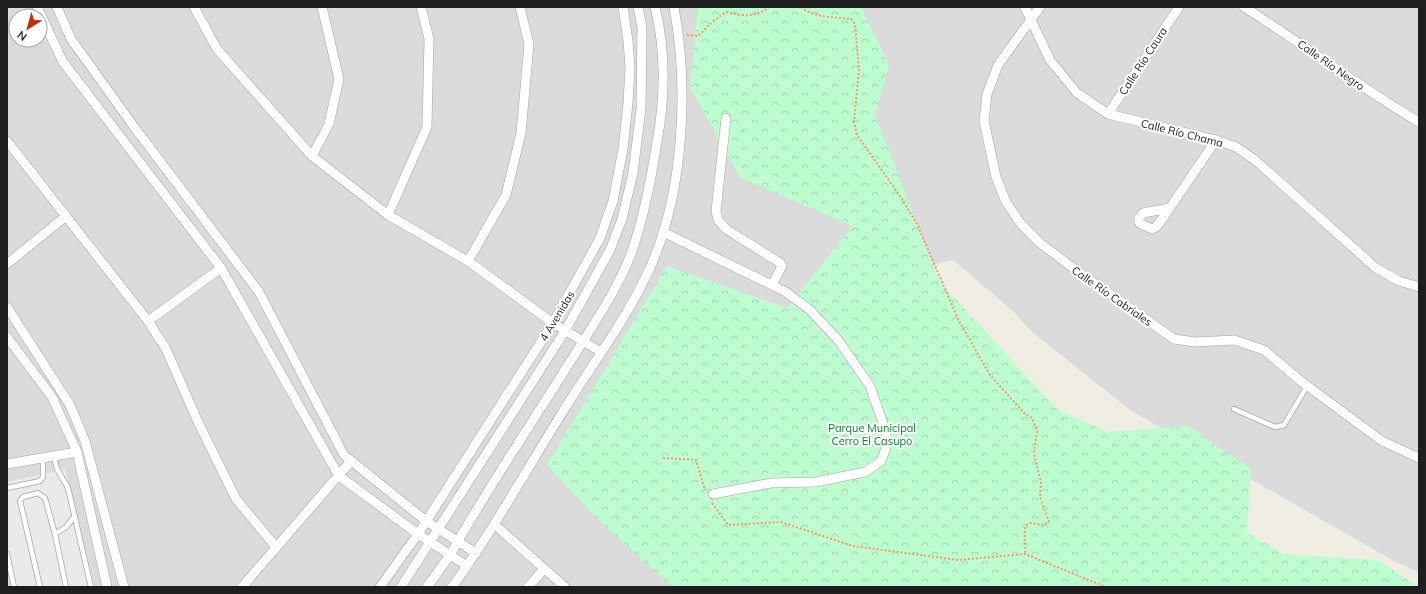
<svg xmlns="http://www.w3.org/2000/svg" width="1426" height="594" viewBox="0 0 1426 594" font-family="Mulish,sans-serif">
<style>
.residential{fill:#dcdbdb;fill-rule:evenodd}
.park{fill:url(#park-crowns)}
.parking{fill:#eaeaea}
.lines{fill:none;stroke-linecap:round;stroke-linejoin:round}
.lane-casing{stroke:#a5a5a5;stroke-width:6}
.street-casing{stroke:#a5a5a5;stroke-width:10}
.path{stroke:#ff9565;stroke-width:2;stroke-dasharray:2 2;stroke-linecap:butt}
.lane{stroke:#fff;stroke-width:4.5}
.street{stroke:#fff;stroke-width:9}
.labels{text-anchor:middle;stroke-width:4;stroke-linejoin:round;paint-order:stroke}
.street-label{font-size:11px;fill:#1e1e1e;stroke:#fff}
.park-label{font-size:11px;fill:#018728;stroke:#fff}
</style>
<defs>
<pattern id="park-crowns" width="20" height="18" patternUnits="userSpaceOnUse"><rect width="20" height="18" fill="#bcfecf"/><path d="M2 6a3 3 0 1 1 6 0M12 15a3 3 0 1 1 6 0" fill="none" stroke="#a1d9b1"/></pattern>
</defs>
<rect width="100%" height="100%" fill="#f0eee3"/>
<path class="residential" d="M7 7H1419V572L1394 561 1130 410 1031 331 1013 311 953 260 828 288 768 587H7ZM16 16H40V40H16Z"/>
<polygon class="park" points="698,7 861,7 889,65 875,115 940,282 1058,410 1108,432 1188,426 1251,469 1247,532 1283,554 1378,560 1419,587 673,587 604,525 547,465 667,266 787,308 853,226 741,178 690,87"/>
<polygon class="parking" points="65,469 95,587 14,587 7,560 7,482"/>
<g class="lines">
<g class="lane-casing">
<g id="lane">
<polyline points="1234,409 1275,427 1284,425 1307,386"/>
<polyline points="54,456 57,469 68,488 91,587"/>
<polyline points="7,488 40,481 43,477 43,458"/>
<polyline points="7,554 14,587"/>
<polyline points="40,587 21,505 20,501 23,497 38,493 45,498 55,534"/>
<polyline points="66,587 55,534 66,527 75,516"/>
</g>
</g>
<g class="street-casing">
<g id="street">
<polyline points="37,7 63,62 221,268 339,476 418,534 467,566"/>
<polyline points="57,7 71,39 132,124 259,292 344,455 426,521 476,553"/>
<polyline points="194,7 217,49 312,156 388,215 468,261 553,323 601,352"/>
<polyline points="1025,7 1050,60 1077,93 1108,114 1216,140 1236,147 1255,160 1376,268 1399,281 1419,287"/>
<polyline points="1040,7 998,65 987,94 984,121 996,177 1006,202 1021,224 1040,243 1073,268 1174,339 1195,342 1234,340 1264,350 1302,382 1382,441 1419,458"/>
<path d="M1244 7C1303 44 1359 87 1419 122"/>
<polyline points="1108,114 1179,7"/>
<polyline points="726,118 716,211 718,220 726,229 780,263 782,266 772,285"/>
<polyline points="7,141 148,321 166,349 198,422 236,499 276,547"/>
<polyline points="312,156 329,124 339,79 322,7"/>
<polyline points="1170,208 1143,213 1139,218 1139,223 1152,229 1156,227 1161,221 1216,140"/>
<polyline points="388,215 427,127 429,39 421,7"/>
<polyline points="663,232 786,292 810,310 838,340 870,386 886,432 886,448 881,461 865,472 816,482 771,483 713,494"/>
<polyline points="468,261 506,195 521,133 529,44 520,7"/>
<polyline points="7,264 66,216"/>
<polyline points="7,307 70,405 85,441 124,587"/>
<polyline points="148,321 221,268"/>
<polyline points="7,337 52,397 77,452 107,587"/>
<polyline points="7,464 77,452"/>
<polyline points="494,524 565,587"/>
<polyline points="242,587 351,461"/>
<polyline points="380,587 418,534 553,323 600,238 613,201 623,149 628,103 630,68 628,41 623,7"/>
<polyline points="401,587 565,331 610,250 622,219 633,173 641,109 642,27 638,7"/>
<path d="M427 587 450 555C487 489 530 426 570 362 592 327 616 292 631 254 644 218 651 180 657 142 665 98 666 51 655 7"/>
<path d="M452 587C492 532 526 471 562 413 591 366 626 320 649 270 684 194 689 88 674 7"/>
<polyline points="528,587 544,569"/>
</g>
</g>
<g class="path">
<path d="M801 7C814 18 835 17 851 19L855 24 859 70 854 121 857 135 900 196 917 224 959 321 990 375 1025 414 1032 418 1037 431 1034 451 1035 459 1041 482 1040 497 1049 522 1043 525 1030 523 1026 525C1023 536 1026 543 1025 554"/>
<path d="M687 35 698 36 712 22 726 12C743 16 755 18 769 7"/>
<polyline points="663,458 696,460 705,490"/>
<polyline points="712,503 728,525 781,522 853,546 958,560 1025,554 1106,587"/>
</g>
<use href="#lane" class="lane"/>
<use href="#street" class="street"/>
</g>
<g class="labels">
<g class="street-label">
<text transform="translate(1143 61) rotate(-57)" y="4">Calle Río Caura</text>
<text transform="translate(1331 65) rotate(35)" y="4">Calle Río Negro</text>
<text transform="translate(1182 133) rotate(14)" y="4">Calle Río Chama</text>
<text transform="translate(1112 296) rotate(35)" y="4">Calle Río Cabriales</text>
<text transform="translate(557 316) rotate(-59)" y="4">4 Avenidas</text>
</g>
<g class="park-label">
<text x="872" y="432">Parque Municipal<tspan x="872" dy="13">Cerro El Casupo</tspan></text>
</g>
</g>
<rect width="1426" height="594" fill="none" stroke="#1e1e1e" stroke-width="16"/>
<g transform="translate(28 28) rotate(217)"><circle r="19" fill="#ffffff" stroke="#a5a5a5"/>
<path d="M0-3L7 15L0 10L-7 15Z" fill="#cc2a00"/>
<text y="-6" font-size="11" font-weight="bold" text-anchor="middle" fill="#1e1e1e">N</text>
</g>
</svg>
